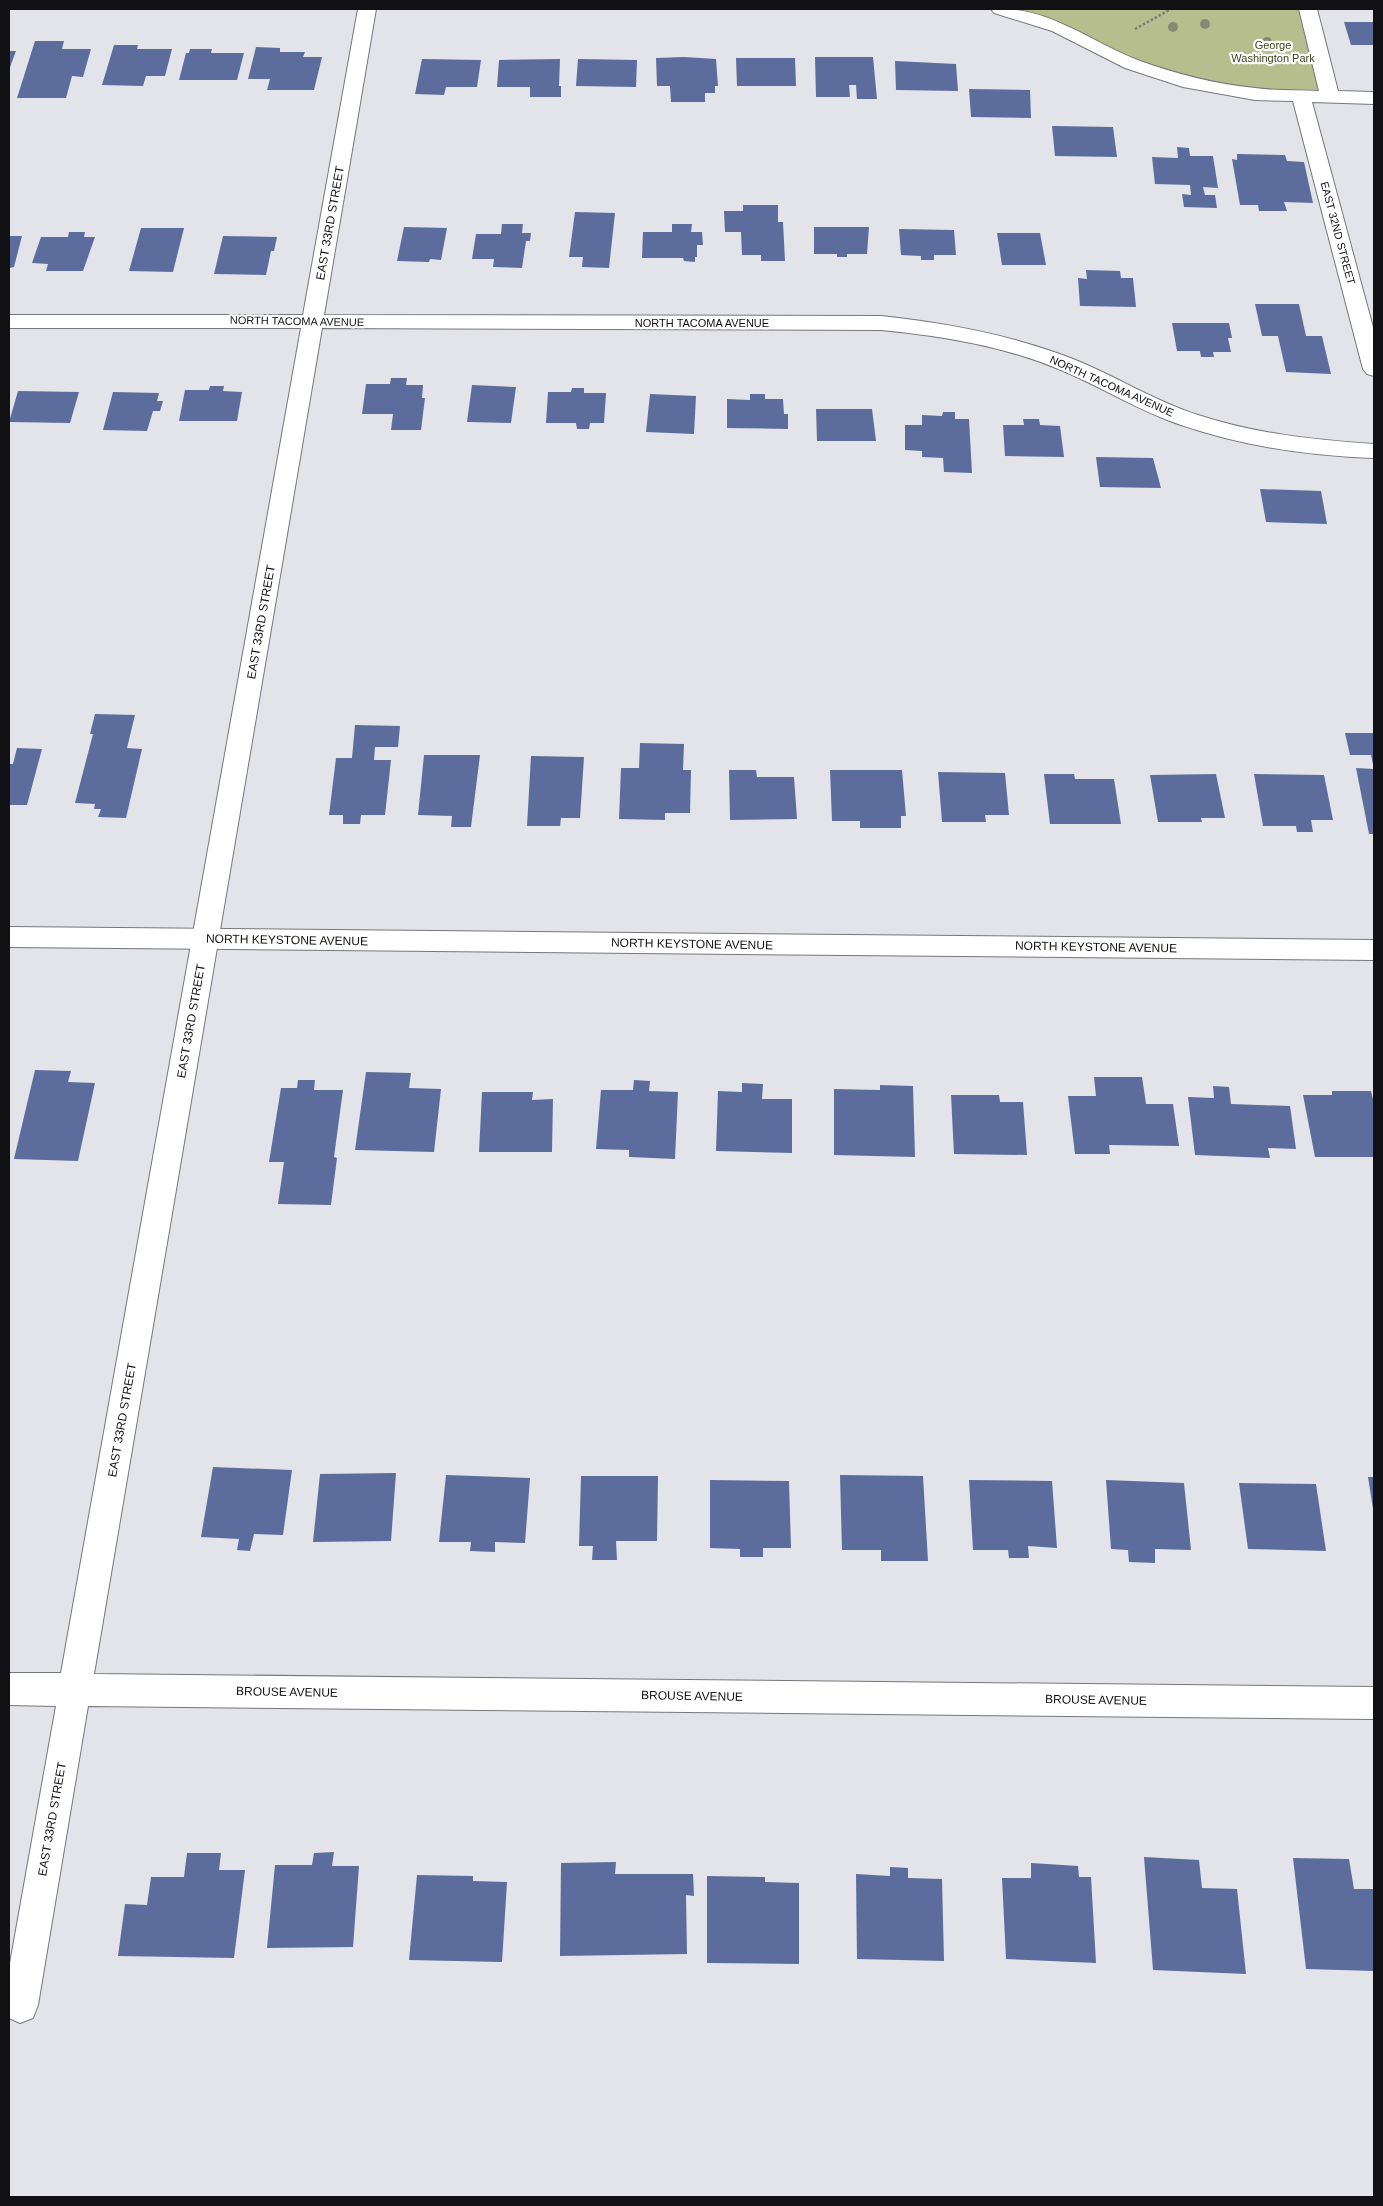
<svg xmlns="http://www.w3.org/2000/svg" width="1383" height="2206" viewBox="0 0 1383 2206" font-family="Arial,sans-serif">
<style>
.green{fill:#b6be8d}
.building{fill:#5c6d9d}
.lines{fill:none;stroke-linecap:round;stroke-linejoin:round}
.minor-casing{stroke:#76777c;stroke-width:2}
.major-casing{stroke:#76777c;stroke-width:2}
.path{stroke:#7a7b7e;stroke-width:2.5;stroke-dasharray:2.5 2;stroke-linecap:butt}
.minor{fill:#fff;fill-rule:evenodd}
.major{fill:#fff;fill-rule:evenodd}
.tree{fill:#878b76}
.labels{text-anchor:middle;stroke-width:4.5;stroke-linejoin:round;paint-order:stroke}
.far-park-label{font-size:11px;fill:#3d4317;stroke:#fff}
.far-street-label{font-size:11px;fill:#111113;stroke:#fff}
.street-label{font-size:12px;fill:#111113;stroke:#fff}
</style>
<rect width="100%" height="100%" fill="#e2e4e9"/>
<polygon class="green" points="1000,9 1308,9 1319,48 1319,91 1301,96 1190,83 1029,17"/>
<g class="building">
<polygon points="1344,22 1374,22 1374,45 1351,45"/>
<polygon points="35,41 64,41 62,49 91,49 83,77 72,76 66,98 17,98"/>
<polygon points="114,45 138,45 137,49 172,49 165,76 146,76 143,86 102,85"/>
<polygon points="256,47 280,48 280,52 305,52 303,57 322,57 314,90 267,90 270,79 248,79"/>
<polygon points="190,49 212,49 211,53 244,53 237,80 179,80 186,53 189,53"/>
<polygon points="9,51 16,51 9,70"/>
<polygon points="684,57 716,59 718,86 715,86 715,93 705,93 705,102 671,102 670,86 657,86 656,58"/>
<polygon points="815,57 873,57 877,99 857,99 856,85 849,85 850,97 816,97"/>
<polygon points="736,58 795,58 796,86 737,86"/>
<polygon points="422,59 481,60 477,87 446,87 444,95 415,94"/>
<polygon points="560,59 559,86 561,86 561,97 530,97 530,87 497,87 499,60"/>
<polygon points="578,59 637,60 636,87 576,86"/>
<polygon points="895,61 956,64 958,91 896,90"/>
<polygon points="969,89 1030,90 1031,118 971,117"/>
<polygon points="1052,126 1113,127 1117,157 1055,156"/>
<polygon points="1177,147 1189,148 1190,156 1213,156 1218,188 1203,187 1205,195 1215,195 1217,208 1184,207 1182,194 1191,195 1190,185 1155,184 1152,157 1178,158"/>
<polygon points="1237,154 1285,155 1287,161 1304,162 1313,203 1284,202 1287,211 1259,211 1258,205 1240,205 1232,159 1237,160"/>
<polygon points="743,205 778,205 778,222 783,222 785,261 761,261 761,255 742,255 741,232 725,232 724,211 743,211"/>
<polygon points="575,212 615,213 609,268 582,267 583,257 569,257"/>
<polygon points="502,224 523,224 522,233 531,233 530,241 526,241 522,268 493,267 494,259 472,259 476,234 501,234"/>
<polygon points="672,224 692,224 691,232 702,232 703,245 697,245 697,257 695,257 695,262 684,261 683,258 642,258 643,232 672,232"/>
<polygon points="404,227 447,228 441,260 430,259 429,262 397,261"/>
<polygon points="814,227 869,227 867,254 847,254 847,257 837,257 837,254 814,254"/>
<polygon points="141,228 184,228 173,272 129,271"/>
<polygon points="899,229 954,230 956,255 934,255 934,260 921,260 921,256 901,255"/>
<polygon points="69,232 85,232 84,237 95,237 83,271 46,271 48,264 32,263 41,237 68,237"/>
<polygon points="997,233 1040,233 1046,265 1002,265"/>
<polygon points="9,236 22,236 14,267 9,268"/>
<polygon points="223,236 277,237 274,251 271,251 266,275 214,274"/>
<polygon points="1086,270 1120,271 1121,278 1133,278 1136,307 1080,306 1078,278 1087,279"/>
<polygon points="1255,304 1299,304 1306,336 1322,336 1331,374 1286,372 1278,336 1262,336"/>
<polygon points="1172,323 1229,323 1232,338 1228,338 1231,352 1213,352 1214,357 1201,357 1200,351 1177,351"/>
<polygon points="391,378 407,378 406,385 423,385 422,398 425,398 421,430 391,430 393,414 362,414 366,384 390,384"/>
<polygon points="472,385 516,387 511,423 467,422"/>
<polygon points="210,386 224,386 223,391 242,392 237,421 179,421 185,390 209,390"/>
<polygon points="572,388 584,388 584,393 606,393 604,423 590,423 589,429 577,429 576,423 546,423 548,392 571,392"/>
<polygon points="18,391 79,392 70,423 9,422"/>
<polygon points="113,392 159,393 157,401 163,401 160,411 153,411 147,431 103,430"/>
<polygon points="650,394 696,396 694,434 646,432"/>
<polygon points="750,394 765,394 765,399 783,399 784,414 788,414 788,429 727,428 727,399 750,400"/>
<polygon points="816,409 872,409 876,441 817,441"/>
<polygon points="943,412 955,412 955,419 969,419 972,473 944,472 943,458 922,457 922,451 905,450 905,425 922,425 922,415 942,416"/>
<polygon points="1023,419 1039,419 1040,425 1060,426 1064,457 1005,456 1003,425 1024,425"/>
<polygon points="1096,457 1153,458 1161,488 1100,487"/>
<polygon points="1260,489 1321,491 1327,524 1266,522"/>
<polygon points="95,714 135,715 127,748 142,749 126,818 98,817 101,809 94,809 95,804 75,803 93,734 90,734"/>
<polygon points="355,725 400,726 398,747 375,747 374,760 391,760 385,815 361,815 360,824 343,824 343,815 329,815 336,758 352,758"/>
<polygon points="1345,733 1374,733 1374,769 1371,755 1350,755"/>
<polygon points="640,743 684,744 683,770 691,770 690,813 665,813 665,820 619,819 621,768 639,768"/>
<polygon points="17,748 42,749 27,805 9,805 9,764 13,764"/>
<polygon points="424,755 480,755 471,827 451,827 452,816 418,815"/>
<polygon points="531,756 584,757 580,818 561,818 560,826 527,826"/>
<polygon points="1356,768 1374,769 1374,834 1369,834"/>
<polygon points="729,770 756,770 757,777 794,777 797,819 730,820"/>
<polygon points="830,770 902,770 906,816 901,816 901,828 860,828 860,821 832,821"/>
<polygon points="938,772 1005,773 1009,815 985,815 986,822 942,822"/>
<polygon points="1044,774 1074,774 1075,779 1114,779 1121,824 1050,824"/>
<polygon points="1216,774 1225,818 1201,818 1202,822 1158,822 1150,775"/>
<polygon points="1254,774 1324,775 1333,820 1311,820 1313,832 1297,832 1296,826 1263,826"/>
<polygon points="35,1070 71,1071 68,1082 95,1083 78,1161 14,1159"/>
<polygon points="366,1072 411,1073 409,1088 441,1089 434,1152 355,1150"/>
<polygon points="1094,1077 1142,1077 1146,1104 1173,1104 1179,1146 1109,1145 1110,1154 1075,1154 1068,1096 1096,1096"/>
<polygon points="298,1080 315,1080 314,1090 343,1090 334,1157 337,1158 331,1205 278,1204 284,1162 269,1162 281,1088 297,1088"/>
<polygon points="634,1080 650,1081 649,1091 678,1092 675,1159 629,1157 629,1150 596,1149 601,1090 633,1090"/>
<polygon points="742,1083 763,1084 762,1099 792,1099 792,1153 716,1151 718,1091 742,1092"/>
<polygon points="880,1085 913,1086 915,1157 834,1155 834,1089 880,1090"/>
<polygon points="1213,1086 1229,1087 1231,1104 1290,1106 1296,1149 1268,1148 1270,1158 1195,1155 1188,1097 1214,1098"/>
<polygon points="1332,1091 1371,1091 1374,1103 1374,1157 1315,1157 1303,1095 1332,1095"/>
<polygon points="482,1092 533,1092 532,1100 553,1099 552,1152 479,1152"/>
<polygon points="951,1095 999,1095 1000,1102 1023,1102 1027,1155 954,1154"/>
<polygon points="213,1467 292,1470 283,1535 254,1534 250,1551 237,1550 239,1539 201,1537"/>
<polygon points="396,1473 391,1541 313,1542 320,1474"/>
<polygon points="446,1475 530,1478 525,1543 495,1542 495,1552 470,1551 471,1542 439,1542"/>
<polygon points="840,1475 923,1476 928,1561 881,1561 881,1550 842,1550"/>
<polygon points="581,1476 658,1476 657,1541 616,1541 617,1560 592,1560 593,1546 579,1546"/>
<polygon points="1368,1477 1374,1477 1374,1509 1373,1509"/>
<polygon points="710,1480 789,1481 791,1548 763,1548 763,1557 740,1557 740,1549 710,1548"/>
<polygon points="969,1480 1052,1481 1057,1548 1028,1546 1029,1558 1009,1558 1008,1550 973,1550"/>
<polygon points="1106,1480 1184,1483 1191,1550 1155,1549 1155,1563 1129,1562 1128,1550 1111,1549"/>
<polygon points="1239,1483 1316,1484 1326,1551 1248,1549"/>
<polygon points="334,1852 332,1866 359,1866 353,1947 267,1948 275,1865 312,1865 314,1853"/>
<polygon points="187,1853 221,1853 219,1870 245,1870 234,1958 118,1956 125,1904 147,1905 151,1877 184,1877"/>
<polygon points="1144,1857 1199,1860 1202,1888 1237,1889 1246,1974 1153,1970"/>
<polygon points="1293,1858 1349,1859 1354,1889 1374,1889 1374,1971 1306,1969"/>
<polygon points="616,1862 615,1874 693,1874 694,1896 686,1895 687,1954 560,1956 561,1863"/>
<polygon points="1031,1863 1078,1866 1079,1877 1091,1877 1096,1963 1006,1959 1002,1878 1031,1878"/>
<polygon points="890,1867 908,1868 908,1878 942,1879 944,1961 857,1959 856,1874 890,1876"/>
<polygon points="417,1875 473,1876 473,1881 507,1882 502,1962 409,1960"/>
<polygon points="707,1876 765,1877 765,1882 799,1883 799,1964 707,1963"/>
</g>
<g class="lines">
<g class="minor-casing">
<g id="minor">
<path d="M358 9H376L324 315 881 316C947 323 1012 335 1073 359 1116 376 1154 401 1198 415 1256 434 1315 440 1374 444V458C1309 456 1243 446 1181 425 1139 411 1102 387 1061 370 1004 346 943 336 881 330L322 328 94 1674 1374 1687V1719L88 1706 38 2005 33 2018 20 2023 9 2018V1969L56 1706 9 1705V1673H61L301 328H9V315H303Z"/>
<path d="M991 9C1047 5 1090 42 1140 61 1177 74 1215 84 1255 88 1276 91 1298 90 1319 91L1299 9H1317L1338 91 1374 92V104L1312 102 1374 331V376L1367 374 1363 369 1293 101 1255 100 1183 87 1125 68 1052 31 994 13Z"/>
</g>
</g>
<g class="major-casing">
<polygon id="major" points="9,927 1374,940 1374,960 9,947"/>
</g>
<polyline class="path" points="1135,29 1171,9"/>
<use href="#minor" class="minor"/>
<use href="#major" class="major"/>
</g>
<g class="tree">
<circle cx="1205" cy="24" r="5"/>
<circle cx="1173" cy="27" r="5"/>
<circle cx="1267" cy="42" r="5"/>
</g>
<g class="labels">
<g class="far-park-label">
<text x="1273" y="49">George<tspan x="1273" dy="13">Washington Park</tspan></text>
</g>
<g class="far-street-label">
<text transform="translate(1338 233) rotate(75)" y="4">EAST 32ND STREET</text>
<text transform="translate(297 321) rotate(1)" y="4">NORTH TACOMA AVENUE</text>
<text x="702" y="327">NORTH TACOMA AVENUE</text>
<text transform="translate(1112 386) rotate(24)" y="4">NORTH TACOMA AVENUE</text>
</g>
<g class="street-label">
<text transform="translate(330 223) rotate(-80)" y="4">EAST 33RD STREET</text>
<text transform="translate(261 622) rotate(-80)" y="4">EAST 33RD STREET</text>
<text transform="translate(287 940) rotate(1)" y="4">NORTH KEYSTONE AVENUE</text>
<text transform="translate(692 944) rotate(1)" y="4">NORTH KEYSTONE AVENUE</text>
<text transform="translate(1096 947) rotate(1)" y="4">NORTH KEYSTONE AVENUE</text>
<text transform="translate(191 1021) rotate(-80)" y="4">EAST 33RD STREET</text>
<text transform="translate(122 1420) rotate(-80)" y="4">EAST 33RD STREET</text>
<text transform="translate(287 1692) rotate(1)" y="4">BROUSE AVENUE</text>
<text transform="translate(692 1696) rotate(1)" y="4">BROUSE AVENUE</text>
<text transform="translate(1096 1700) rotate(1)" y="4">BROUSE AVENUE</text>
<text transform="translate(52 1819) rotate(-80)" y="4">EAST 33RD STREET</text>
</g>
</g>
<rect width="1383" height="2206" fill="none" stroke="#111113" stroke-width="20"/>
</svg>
